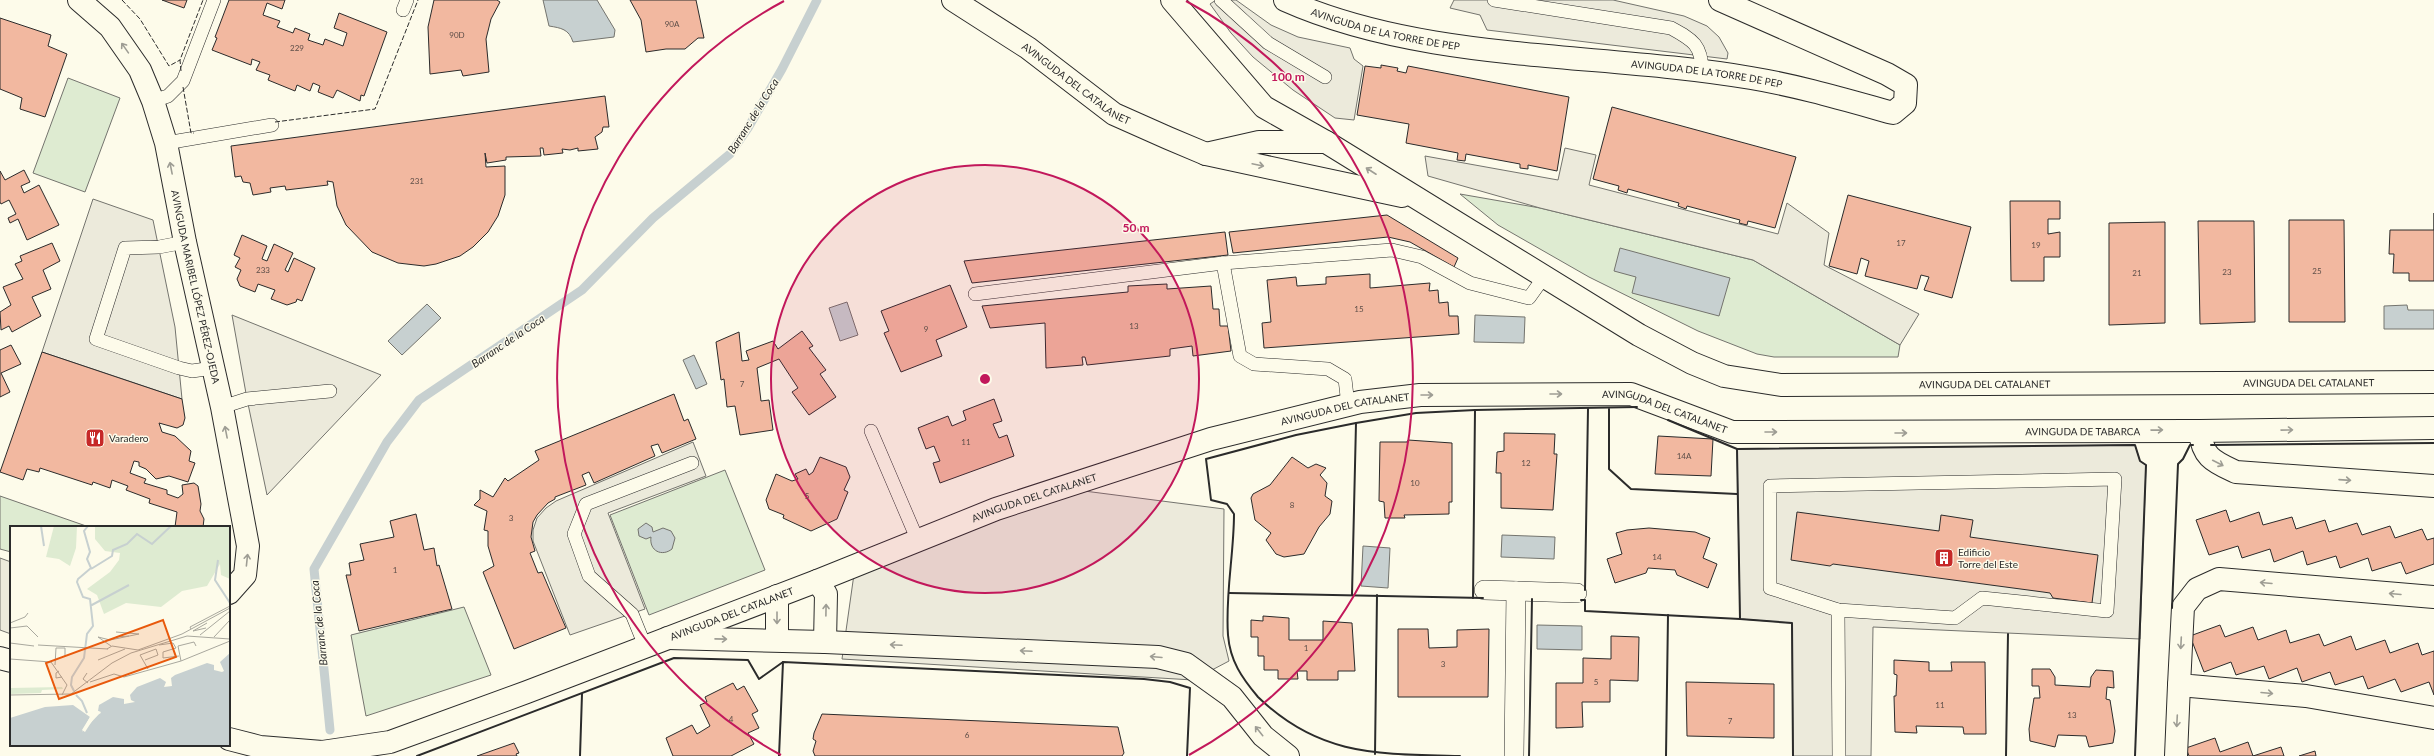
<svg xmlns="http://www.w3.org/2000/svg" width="2434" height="756" viewBox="0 0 2434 756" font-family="Lato,sans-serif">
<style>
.green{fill:#deebd1;stroke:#74746e}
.parking{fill:#eceadb;stroke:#74746e}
.water{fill:#c7d0d0;stroke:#74746e}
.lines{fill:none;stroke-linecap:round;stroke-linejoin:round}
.stream{stroke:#c7d0d0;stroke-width:9}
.building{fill:#f2b8a0;stroke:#2b2b2b}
.service-casing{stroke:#2b2b2b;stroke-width:14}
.pedestrian-casing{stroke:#2b2b2b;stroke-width:20}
.minor-casing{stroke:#2b2b2b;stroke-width:24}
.tertiary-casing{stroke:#2b2b2b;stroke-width:24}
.secondary-casing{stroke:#2b2b2b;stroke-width:24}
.service{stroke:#fdfbea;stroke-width:13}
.pedestrian{stroke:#fdfbea;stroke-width:19}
.minor{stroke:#fdfbea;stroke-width:22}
.tertiary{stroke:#fdfbea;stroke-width:22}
.secondary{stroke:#fdfbea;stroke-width:22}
.fence{stroke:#2b2b2b;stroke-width:1;stroke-dasharray:5 2;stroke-linecap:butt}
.wall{stroke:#2b2b2b;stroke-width:2}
.oneway{stroke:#9e9d94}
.ring{fill:none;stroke:#c2185b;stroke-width:2}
.labels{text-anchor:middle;stroke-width:3;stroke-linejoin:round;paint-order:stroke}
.number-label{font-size:8px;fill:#5d4e48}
.street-label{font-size:10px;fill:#2b2b2b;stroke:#fdfbea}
.poi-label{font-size:10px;fill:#2b2b2b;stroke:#fdfbea;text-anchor:start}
.water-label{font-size:11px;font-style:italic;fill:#2b2b2b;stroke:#fdfbea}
.inset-river{fill:none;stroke:#c7d0d0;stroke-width:2}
.inset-road{fill:none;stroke:#a9a89e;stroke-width:1}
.view{fill:#e8590c;fill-opacity:0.15;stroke:#e8590c;stroke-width:2}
.inset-edge{fill:none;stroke:#2b2b2b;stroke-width:2}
.centre{fill:#c2185b;stroke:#fdfbea;stroke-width:2}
.ring-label{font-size:12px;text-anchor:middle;font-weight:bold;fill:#c2185b;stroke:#fdfbea;stroke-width:3;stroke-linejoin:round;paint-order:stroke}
</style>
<rect width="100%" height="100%" fill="#fdfbea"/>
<g class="green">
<polygon points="68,78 120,98 85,192 33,173"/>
<polygon points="1460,194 1540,208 1753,260 1900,345 1898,357 1774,357 1757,354 1698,331 1589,277 1498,225"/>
<polygon points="725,470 765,570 649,615 610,515"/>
<polygon points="0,496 89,527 11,527 11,552 0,549"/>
<polygon points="464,607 491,675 366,716 351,635"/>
</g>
<g class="parking">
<polygon points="1216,0 1236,0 1271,25 1298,37 1350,48 1354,59 1363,66 1354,120 1335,118 1293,90 1253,57 1231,33 1210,4"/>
<polygon points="1454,0 1613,0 1684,16 1707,26 1719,37 1728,53 1727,59 1487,30 1480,15 1450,8"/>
<polygon points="1565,148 1596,155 1589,185 1778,234 1787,203 1829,233 1824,265 1919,314 1900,345 1753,260 1540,208 1428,176 1425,156 1558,180"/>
<polygon points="93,199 153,220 175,327 182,399 42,352"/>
<polygon points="232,315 381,375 267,495 247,399"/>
<polygon points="693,442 706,476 608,513 645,609 570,635 533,541 533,530 537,518 546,508 556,501"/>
<polygon points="2135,445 2140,461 2146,465 2140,639 1873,627 1871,756 1793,756 1792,623 1740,619 1737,449"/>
<polygon points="1061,488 1224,509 1223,636 1229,661 1193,680 842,659 855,567"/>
<polygon points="0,558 11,562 11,634 0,630"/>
</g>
<g class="water">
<path d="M543 0H597L615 30 614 37 573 42C569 29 561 28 549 26Z"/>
<polygon points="1620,248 1730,278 1719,316 1632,293 1636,277 1614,271"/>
<polygon points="847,302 858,335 840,341 829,308"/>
<polygon points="427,304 441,318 402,355 388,341"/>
<polygon points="2407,305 2408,310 2434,310 2434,329 2384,329 2384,306"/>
<polygon points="1475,315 1525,317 1524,343 1474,342"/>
<polygon points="694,355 707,384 696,389 683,360"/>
<path d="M646 523 652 527 653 532 663 528 671 531 675 538 672 549C662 557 649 551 651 537L646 539 639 536 638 529Z"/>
<polygon points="1502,535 1555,537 1554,559 1501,557"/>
<polygon points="1363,546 1390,548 1388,588 1361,586"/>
<polygon points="1537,625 1582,626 1582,650 1537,649"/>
</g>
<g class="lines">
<polyline class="stream" points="330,730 314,569 387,442 419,400 582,290 653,218 730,154 748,128 782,69 817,0"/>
</g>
<g class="building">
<polygon points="162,0 187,0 184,8"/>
<polygon points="229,0 285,0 282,9 267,3 263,15 280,21 277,27 293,33 295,28 310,34 308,40 323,45 325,39 343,46 347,33 334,28 339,13 387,32 364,96 361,95 360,101 337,90 333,98 318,92 320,86 313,83 310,91 297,85 295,91 268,80 270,75 256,70 260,62 252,59 251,65 212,50 217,38 215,37"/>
<polygon points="434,0 497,0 500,2 491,19 486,39 489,72 463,76 461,70 430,74 428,27"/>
<polygon points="630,0 696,0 704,38 698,38 685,49 666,49 646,52 641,20"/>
<polygon points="0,18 51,35 48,46 67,54 45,117 20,109 22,98 0,89"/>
<polygon points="1381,65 1398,68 1397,71 1406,73 1408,66 1569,97 1557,171 1528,165 1528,169 1520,168 1520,164 1466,154 1465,161 1457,160 1458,153 1406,143 1409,124 1357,115 1365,66 1381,68"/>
<polygon points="605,96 609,127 603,127 602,132 595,137 598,149 578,151 578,148 570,150 562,149 563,153 544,155 543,148 540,148 541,156 506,157 506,160 487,163 485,153 486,167 505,166 505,195 498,216 488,232 473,247 460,256 436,264 424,266 398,263 372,252 346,225 337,206 333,182 327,181 328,185 286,190 285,186 270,188 271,192 253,195 250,183 243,182 241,176 235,177 231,146"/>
<polygon points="1612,107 1796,157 1775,228 1748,221 1747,225 1739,223 1740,220 1687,206 1686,209 1678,206 1679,203 1628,189 1627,193 1618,190 1619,186 1593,179"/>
<polygon points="24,170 30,182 21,186 24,193 39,185 59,225 27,240 18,219 10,223 8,218 16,214 9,200 1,204 0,202 0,171 5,180"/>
<polygon points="1848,195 1971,227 1952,298 1924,290 1929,277 1921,275 1917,289 1865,276 1869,261 1861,258 1857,274 1829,266"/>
<polygon points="2010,201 2060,201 2060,219 2048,219 2048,234 2060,232 2060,257 2044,257 2044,281 2011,281"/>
<polygon points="2434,213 2434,281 2409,281 2409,273 2393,273 2394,254 2389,254 2390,230 2434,230"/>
<polygon points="1387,215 1458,258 1454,267 1410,242 1388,237 1233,253 1229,232"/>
<polygon points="2289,220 2344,220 2345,322 2289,322"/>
<polygon points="2198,221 2254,221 2255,322 2200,324"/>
<polygon points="2165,222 2165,323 2109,325 2109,223"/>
<polygon points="1225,232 1228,255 972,283 964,261"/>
<polygon points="242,235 267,246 262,259 267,261 274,244 293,253 285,270 288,272 294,258 315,268 302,301 297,299 296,302 287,305 271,299 275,290 258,284 255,292 240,286 237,279 241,270 235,267 240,258 234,255"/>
<polygon points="52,243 60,261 43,270 51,289 32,297 41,316 12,332 9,326 1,330 0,312 11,305 3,287 23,279 15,264 22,261 20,256"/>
<polygon points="1370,274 1370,288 1430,283 1429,291 1438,290 1439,303 1448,302 1449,316 1458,316 1459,334 1264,348 1262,323 1271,322 1267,280 1296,277 1297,286 1326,284 1326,277"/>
<polygon points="1167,284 1167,289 1211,286 1213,309 1219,309 1220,326 1228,326 1231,351 1193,356 1192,346 1170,349 1170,356 1087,365 1085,357 1082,357 1083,365 1046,368 1045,323 990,328 982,306 1128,292 1128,286"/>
<polygon points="950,285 967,327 936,340 942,356 901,372 884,333 889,331 881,311"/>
<polygon points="802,331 813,346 809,348 826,370 820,374 836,397 809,415 792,392 798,388 779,359 757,368 761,401 769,400 773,430 740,435 735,406 727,407 724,379 721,380 716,342 739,332 742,361 749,360 746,351 773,341 778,349"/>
<polygon points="11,345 21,364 1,373 10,392 0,397 0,350"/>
<polygon points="42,352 182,399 185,418 183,425 177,428 159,423 162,432 175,436 191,451 189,461 195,463 188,482 169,476 156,479 146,469 139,466 139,462 134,461 130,473 146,479 144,483 167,490 167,494 178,498 183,494 182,485 194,483 198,486 201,504 200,511 204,519 203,527 175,527 177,512 149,503 150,499 126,490 128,486 112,480 110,488 93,482 92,485 40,468 39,472 27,469 23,480 0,472"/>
<polygon points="674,394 684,421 688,419 696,439 662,453 658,444 651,446 655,456 594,483 589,472 582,475 586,485 555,497 555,499 548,503 537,515 533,522 531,537 535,551 530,553 538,573 542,572 566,628 514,649 483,572 494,566 488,546 488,531 484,530 487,511 474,505 480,499 480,490 493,497 505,478 508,481 539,460 535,451"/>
<polygon points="994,399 1002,421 993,424 999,438 1007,435 1014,456 940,483 933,463 940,461 934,446 926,449 918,428 948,416 952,426 966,420 963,411"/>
<polygon points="1504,433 1555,434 1554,454 1557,454 1553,510 1501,508 1501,473 1496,473 1497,452 1504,451"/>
<polygon points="1658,436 1713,439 1711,476 1655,474"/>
<polygon points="1408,440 1452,443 1452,502 1449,502 1449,514 1404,515 1405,518 1385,518 1384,502 1379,501 1380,442 1407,442"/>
<polygon points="820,457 846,467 850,477 844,490 848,492 837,519 811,531 783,518 784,515 769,509 766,500 776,474 792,481 798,479 795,474 806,469 809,475 813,472"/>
<polygon points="1292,457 1308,468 1316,464 1326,468 1320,475 1327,483 1325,496 1332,501 1330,514 1319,527 1304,554 1284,557 1276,554 1266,540 1271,533 1255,520 1251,498 1253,494 1270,485"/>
<polygon points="2226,510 2230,522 2259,512 2263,525 2292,517 2296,529 2325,520 2329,532 2357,523 2362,535 2390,526 2395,538 2422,529 2427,540 2434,538 2434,564 2406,574 2401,562 2372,571 2368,558 2340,568 2336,556 2307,565 2303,551 2274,562 2270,549 2242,558 2238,546 2209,555 2196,520"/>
<polygon points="1797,512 1939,531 1941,515 1973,520 1970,537 2098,555 2092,603 2053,598 2050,593 2043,592 1833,564 1830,566 1791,560"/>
<polygon points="416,514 424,550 434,548 437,566 439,565 452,609 359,631 346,575 351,575 349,563 364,560 360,544 394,537 390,521"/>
<polygon points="1649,528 1695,532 1710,538 1703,558 1717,564 1708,588 1677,575 1675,570 1648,568 1646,573 1615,583 1607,559 1622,554 1616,533 1627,530"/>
<polygon points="1263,616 1289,618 1289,640 1323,640 1323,621 1352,623 1355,671 1338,671 1338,680 1307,680 1307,671 1297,671 1298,679 1278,679 1278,670 1264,670 1264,656 1258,656 1258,637 1251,637 1251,620 1263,621"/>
<polygon points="2220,625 2225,637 2253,627 2258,640 2286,630 2290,643 2319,634 2324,646 2351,636 2356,650 2385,640 2390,653 2418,643 2422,655 2434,651 2434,695 2429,682 2401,692 2395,679 2368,689 2363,676 2335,685 2330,672 2302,682 2297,668 2269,679 2264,666 2236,675 2231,662 2204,672 2190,636"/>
<polygon points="1398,629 1428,629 1429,648 1457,647 1457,630 1489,629 1488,697 1398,697"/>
<polygon points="1611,636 1639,637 1638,681 1610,680 1610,702 1582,702 1583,727 1556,728 1556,683 1583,683 1583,658 1611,659"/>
<polygon points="1894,660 1929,662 1929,671 1952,671 1951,662 1985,662 1986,734 1964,734 1963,727 1916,726 1917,733 1895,732 1894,696 1896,696 1897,675 1894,674"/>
<polygon points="2032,669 2050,669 2055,677 2055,685 2090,687 2091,677 2096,670 2113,671 2114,688 2107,687 2106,699 2110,700 2115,731 2113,743 2089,747 2086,736 2058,735 2055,747 2030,741 2029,729 2034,698 2040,698 2039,686 2032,686"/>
<polygon points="1686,682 1774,684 1774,738 1687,736"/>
<polygon points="733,683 737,690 744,686 758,711 752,714 759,728 748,733 754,744 731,756 673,756 666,738 692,725 697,734 710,726 700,705 707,702 705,697"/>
<polygon points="822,714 1118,727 1124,753 1122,756 815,756 813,751 816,741 813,739 814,733"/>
<polygon points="2215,738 2220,752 2248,742 2253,756 2281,747 2284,756 2189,756 2186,748"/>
<polygon points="514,743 519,753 516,754 517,756 477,756"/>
<polygon points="2315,751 2316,756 2299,756"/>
</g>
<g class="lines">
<g class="service-casing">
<g id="service">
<polyline points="1221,0 1268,43 1325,77"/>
<path d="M1494 0 1671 28C1693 40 1702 45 1702 72"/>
<polyline points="403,10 407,0"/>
<polyline points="153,101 168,96 183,81 214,0"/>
<polyline points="166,143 272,125"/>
<polyline points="185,242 159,247 125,248 96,339 179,368 192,371 213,368"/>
<polyline points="1223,263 1240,356 1254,364 1328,369 1345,379 1348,405"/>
<polyline points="975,294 1223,263 1392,250 1422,257 1470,283 1529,298 1544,277"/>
<polyline points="222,407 247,399 330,391"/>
<polyline points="871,431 918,541"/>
<polygon points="2115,479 2107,611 1982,598 1955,618 1838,610 1770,588 1770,486"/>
<polyline points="1838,610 1839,756"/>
<polyline points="645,646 632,614 589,576 574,534 586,504 692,463"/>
</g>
</g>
<g class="pedestrian-casing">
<g id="pedestrian">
<polyline points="1484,590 1577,593"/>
<polyline points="1514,756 1516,591"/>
</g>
</g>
<g class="minor-casing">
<g id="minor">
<path id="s1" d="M79 0 110 27 140 70 153 101 166 143 185 242 222 407 248 546 245 575 229 593"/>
<polyline points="1172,0 1264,107 1326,142"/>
<path id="s2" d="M1285 0C1426 63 1600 52 1751 78 1799 86 1846 100 1893 113L1905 103 1906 85 1887 74 1720 0"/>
<path d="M2200 431C2202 458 2215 462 2236 472L2434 486"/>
<polyline points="817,581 826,594 825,642"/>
<polyline points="2434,597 2219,579 2197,589 2183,607 2179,685 2306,696 2434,718"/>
<polyline points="668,638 825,642 1158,657 1186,664 1232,697 1263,736 1288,756"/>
<polyline points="777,640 777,596"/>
<polyline points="2176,756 2179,685"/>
</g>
</g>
<g class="tertiary-casing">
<g id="tertiary">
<polyline points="0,658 11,661"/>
<path id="s3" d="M229 739 260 747 322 752 390 742 527 692 817 581 996 509 1211 439 1360 402 1420 395 1631 394 1732 432 2200 431 2434 428"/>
</g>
</g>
<g class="secondary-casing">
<g id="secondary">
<path id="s4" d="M953 0 1028 48 1114 114 1168 138 1206 154 1402 196"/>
<path id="s5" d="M1206 154 1259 142H1326L1639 335 1692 363 1724 376 1781 385 2434 382"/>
</g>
</g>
<use href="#service" class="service"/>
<use href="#pedestrian" class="pedestrian"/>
<use href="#minor" class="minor"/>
<use href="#tertiary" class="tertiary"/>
<use href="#secondary" class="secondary"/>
<g class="fence">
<polyline points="122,0 140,19 169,66 180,60"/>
<polyline points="181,71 180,60 203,0"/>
<polyline points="183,87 191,133 194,133"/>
<polyline points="275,122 375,109 418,0"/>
</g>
<g class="wall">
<polyline points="1609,409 1609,469 1631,489 1737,494"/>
<polyline points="1668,420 1737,449 2135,445 2140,461 2146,465 2135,756"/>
<polyline points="2211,445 2434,443"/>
<polyline points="1737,449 1740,619 1792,623 1793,756"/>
<polyline points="1585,590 1588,409"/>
<polyline points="1229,593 1483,598"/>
<polyline points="1352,595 1356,423"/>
<polyline points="1473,598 1475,410"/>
<polyline points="1581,600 1585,600 1585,611 1740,619"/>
<polyline points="2172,608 2178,464 2183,459 2190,445 2193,445"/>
<polyline points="1375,754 1377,595"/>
<polyline points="417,756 674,658 748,660 759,679 783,662"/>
<polyline points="580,756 582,694"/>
<polyline points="779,756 783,662 1144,679 1170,682 1190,688 1187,756"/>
<path d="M1460 756C1376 754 1319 756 1258 697 1242 678 1230 661 1228 635 1225 595 1234 554 1234 514L1227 504 1211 500 1206 459 1296 435 1356 423 1416 413 1475 410 1637 407"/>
<polyline points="1529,756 1532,599"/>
<polyline points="1666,756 1668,615"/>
<polyline points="2006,756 2008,634"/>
</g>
</g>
<defs><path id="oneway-shaft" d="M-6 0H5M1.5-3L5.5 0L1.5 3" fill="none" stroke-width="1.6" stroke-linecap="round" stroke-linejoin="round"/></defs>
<g class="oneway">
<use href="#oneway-shaft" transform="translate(125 48) rotate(-125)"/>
<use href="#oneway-shaft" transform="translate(1258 165) rotate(12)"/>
<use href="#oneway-shaft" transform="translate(171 168) rotate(-101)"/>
<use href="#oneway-shaft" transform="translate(1371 171) rotate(-147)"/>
<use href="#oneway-shaft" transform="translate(1556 394)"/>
<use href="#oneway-shaft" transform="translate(1427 395)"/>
<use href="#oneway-shaft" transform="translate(2157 430) rotate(-1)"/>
<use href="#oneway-shaft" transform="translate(2287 430) rotate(-1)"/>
<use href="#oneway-shaft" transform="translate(226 432) rotate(-101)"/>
<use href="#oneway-shaft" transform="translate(1771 432)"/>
<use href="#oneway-shaft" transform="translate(1901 433)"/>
<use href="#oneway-shaft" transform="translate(2218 463) rotate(27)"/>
<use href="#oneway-shaft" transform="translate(2345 480) rotate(4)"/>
<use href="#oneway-shaft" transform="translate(247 560) rotate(-84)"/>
<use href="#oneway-shaft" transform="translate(2266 583) rotate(-175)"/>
<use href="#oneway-shaft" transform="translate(2395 594) rotate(-175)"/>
<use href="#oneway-shaft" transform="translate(826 610) rotate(-89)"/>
<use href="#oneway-shaft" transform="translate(777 618) rotate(90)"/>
<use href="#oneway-shaft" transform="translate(721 639) rotate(1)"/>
<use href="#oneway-shaft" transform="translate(2181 643) rotate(93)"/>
<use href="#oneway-shaft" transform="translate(896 645) rotate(-177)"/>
<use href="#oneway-shaft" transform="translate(1026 651) rotate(-177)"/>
<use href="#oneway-shaft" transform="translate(1156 657) rotate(-175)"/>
<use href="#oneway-shaft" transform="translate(2267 693) rotate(5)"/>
<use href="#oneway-shaft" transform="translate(2177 721) rotate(93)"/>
<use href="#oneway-shaft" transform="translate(1259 731) rotate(-129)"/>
</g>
<circle cx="985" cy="379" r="214" fill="#c2185b" fill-opacity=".12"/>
<g class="ring">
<circle cx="985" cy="379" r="214"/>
<path d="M781 755A428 428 0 0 1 784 1M1186 1A428 428 0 0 1 1189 755"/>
</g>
<defs>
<g id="restaurant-square" transform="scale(1)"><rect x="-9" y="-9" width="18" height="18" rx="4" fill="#c62828" stroke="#fdfbea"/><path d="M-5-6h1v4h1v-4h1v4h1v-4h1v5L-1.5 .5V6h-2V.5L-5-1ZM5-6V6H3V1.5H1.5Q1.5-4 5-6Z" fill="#fff"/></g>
<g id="building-square" transform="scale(1)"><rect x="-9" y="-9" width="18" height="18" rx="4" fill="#c62828" stroke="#fdfbea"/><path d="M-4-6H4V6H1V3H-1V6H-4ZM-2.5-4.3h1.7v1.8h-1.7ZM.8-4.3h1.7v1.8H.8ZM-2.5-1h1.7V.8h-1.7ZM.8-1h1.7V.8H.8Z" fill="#fff"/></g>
</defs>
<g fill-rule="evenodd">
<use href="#restaurant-square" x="95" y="438"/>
<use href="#building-square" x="1944" y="558"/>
</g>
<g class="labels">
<g class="number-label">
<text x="672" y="27">90A</text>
<text x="457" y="38">90D</text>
<text x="297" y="51">229</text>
<text x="417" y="184">231</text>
<text x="1901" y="246">17</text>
<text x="2036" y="248">19</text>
<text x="263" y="273">233</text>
<text x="2317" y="274">25</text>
<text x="2227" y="275">23</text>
<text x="2137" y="276">21</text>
<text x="1359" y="312">15</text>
<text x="1134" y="329">13</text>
<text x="926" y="332">9</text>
<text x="742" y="387">7</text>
<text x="966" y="445">11</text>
<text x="1684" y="459">14A</text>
<text x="1526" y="466">12</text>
<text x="1415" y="486">10</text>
<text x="807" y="499">5</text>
<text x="1292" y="508">8</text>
<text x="511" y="521">3</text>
<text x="1657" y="560">14</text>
<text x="395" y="573">1</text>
<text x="1306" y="651">1</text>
<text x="1443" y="667">3</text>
<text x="1596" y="685">5</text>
<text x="1940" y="708">11</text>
<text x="2072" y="718">13</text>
<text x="731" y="722">4</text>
<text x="1730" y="724">7</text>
<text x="967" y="738">6</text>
</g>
<g class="street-label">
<text dy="4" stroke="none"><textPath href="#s2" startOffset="105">AVINGUDA DE LA TORRE DE PEP</textPath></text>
<text dy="4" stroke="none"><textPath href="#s2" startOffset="430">AVINGUDA DE LA TORRE DE PEP</textPath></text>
<text dy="4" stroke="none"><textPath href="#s4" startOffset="149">AVINGUDA DEL CATALANET</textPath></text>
<text dy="4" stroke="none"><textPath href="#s1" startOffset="318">AVINGUDA MARIBEL LÓPEZ PÉREZ-OJEDA</textPath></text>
<text dy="4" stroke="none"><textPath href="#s5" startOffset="1169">AVINGUDA DEL CATALANET</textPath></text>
<text dy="4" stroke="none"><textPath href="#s5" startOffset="845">AVINGUDA DEL CATALANET</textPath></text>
<text dy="4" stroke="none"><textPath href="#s3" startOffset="1176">AVINGUDA DEL CATALANET</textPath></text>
<text dy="4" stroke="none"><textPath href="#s3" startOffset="1500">AVINGUDA DEL CATALANET</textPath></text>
<text dy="4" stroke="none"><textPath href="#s3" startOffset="1922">AVINGUDA DE TABARCA</textPath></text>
<text dy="4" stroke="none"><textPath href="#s3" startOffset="852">AVINGUDA DEL CATALANET</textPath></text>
<text dy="4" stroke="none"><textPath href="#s3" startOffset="528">AVINGUDA DEL CATALANET</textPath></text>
</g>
<g class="poi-label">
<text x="109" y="442">Varadero</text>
<text x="1958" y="556">Edificio<tspan x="1958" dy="12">Torre del Este</tspan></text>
</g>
<g class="water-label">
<text transform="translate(753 116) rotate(-58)" y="4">Barranc de la Coca</text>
<text transform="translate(508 341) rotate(-34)" y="4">Barranc de la Coca</text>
<text transform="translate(319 623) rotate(-96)" y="4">Barranc de la Coca</text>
</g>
</g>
<g transform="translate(10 526)">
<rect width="220" height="220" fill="#fdfbea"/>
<path d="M44 0H67L66 22 60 40 49 33 36 31ZM85 0H220V53L211 49 210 38 197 60 172 65 151 81 116 77 94 88 87 69 77 63 100 46 109 34 110 27 95 25 85 13ZM52 161 53 163 32 164 31 167 0 168V162Z" fill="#deebd1"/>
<path d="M220 127V220H0V192L35 181 63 179 80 191 72 204 75 206 86 189 91 187 88 185 89 179 103 171 114 173V178L125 176 121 174 120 169 127 161 150 152 156 156 154 161 162 160 161 152 165 149 197 137 204 139V144L212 146 214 145 210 136Z" fill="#c7d0d0"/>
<path d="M86 184 91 186 72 206 81 189 87 187Z" fill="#fdfbea"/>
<path class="inset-river" d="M31 0 34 20M208 34 205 54 220 77M81 43 102 30 103 24 117 18 127 8 142 18 161 0M80 80 119 59M64 165 61 159 62 151 74 132 77 108 83 100 80 73 73 71 67 56 68 53 81 42 77 33 80 26 74 5 78 0M66 169 72 175 77 187"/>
<path class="inset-road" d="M0 97 15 91 18 87M0 102 17 100 28 111M196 102 183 105 197 97M181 103 180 101 220 80M190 109 220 85M106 111 119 110M204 111 220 94M0 117 24 120M28 119 98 123M149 119 163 117 166 122 153 126V132L169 130M101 120 88 111 100 114 129 108 106 106M97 123 102 120 128 124 172 108 220 82M0 133 41 136 57 159 52 169M88 134 115 123M135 134 148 129 146 123 130 129 138 143M171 135 168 120 184 116 186 120M45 139 46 122H55V130M49 145 46 147V152L52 151M77 147 73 153 78 157M80 156 104 148 114 151 171 135 220 115M0 169 61 168 102 137 121 127 177 110 220 113"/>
<path class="view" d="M153 94 166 131 49 173 36 137Z"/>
<rect width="220" height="220" class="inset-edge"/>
</g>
<circle cx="985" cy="379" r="6" class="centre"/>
<g class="ring-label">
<text x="1288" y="81">100 m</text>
<text x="1136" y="232">50 m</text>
</g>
</svg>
